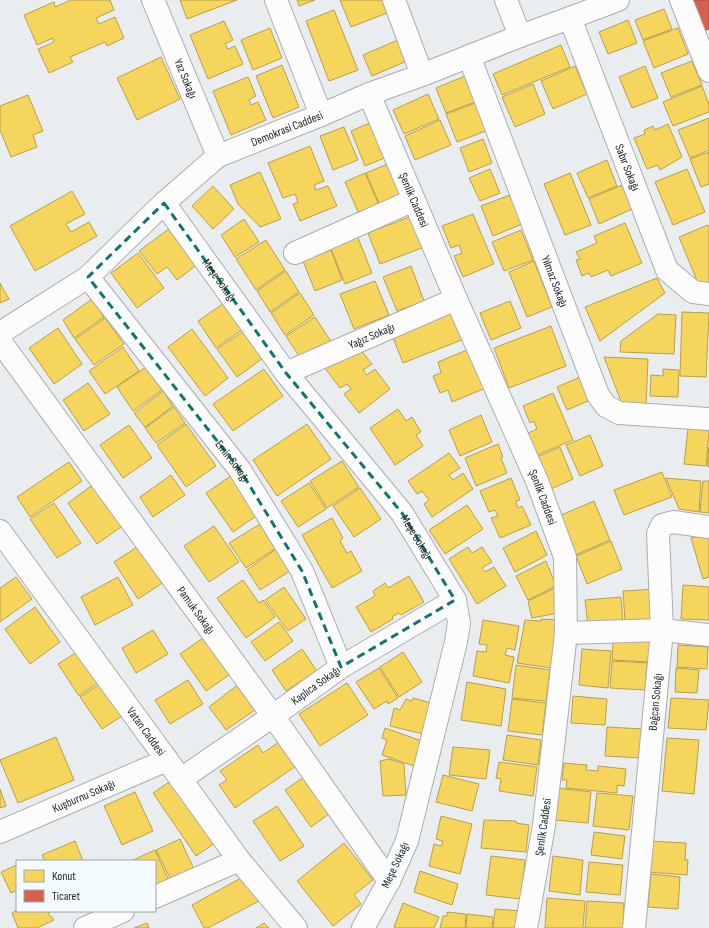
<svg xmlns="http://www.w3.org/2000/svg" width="709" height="928" viewBox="0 0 709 928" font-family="'Sofia Sans Condensed',sans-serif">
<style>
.homes{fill:#f6d55c;stroke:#b7a04c}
.shops{fill:#d6604d;stroke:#a04f42}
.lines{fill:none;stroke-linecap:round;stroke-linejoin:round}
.minor-casing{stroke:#aaadaf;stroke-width:24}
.tertiary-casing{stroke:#aaadaf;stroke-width:24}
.minor{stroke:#fcfcfd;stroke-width:22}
.tertiary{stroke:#fcfcfd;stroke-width:22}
.marked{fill:none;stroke:#0f766e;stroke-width:3;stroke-dasharray:8 5;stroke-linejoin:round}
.labels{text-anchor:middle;stroke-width:4;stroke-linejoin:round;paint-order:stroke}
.street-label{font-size:12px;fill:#232627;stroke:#f4fcff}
</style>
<rect width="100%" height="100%" fill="#e9edef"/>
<g class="homes">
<polygon points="71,0 110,0 114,10 96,18 99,24 115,17 124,38 107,46 105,42 70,57 73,62 49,73 38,49 54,42 53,38 37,45 24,15 54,2 55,7"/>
<polygon points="180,0 237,0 187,19"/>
<polygon points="297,0 315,0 299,6"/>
<polygon points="340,0 382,0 387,13 351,27"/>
<polygon points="664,9 672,29 643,40 635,20"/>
<polygon points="334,10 358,70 329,81 306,21"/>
<polygon points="628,20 637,43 608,54 599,32"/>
<polygon points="224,21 233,40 225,44 228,49 235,46 243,64 208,79 190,35"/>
<polygon points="270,28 282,58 253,70 241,40"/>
<polygon points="678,28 688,54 654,68 643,41"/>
<polygon points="398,40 407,61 372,76 363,55"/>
<polygon points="561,45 570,67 502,95 493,74"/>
<polygon points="161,57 180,99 137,120 117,78"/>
<polygon points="692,61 702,85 671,97 661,73"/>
<polygon points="282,65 299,107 273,118 256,76"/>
<polygon points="575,66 587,94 553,109 541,81"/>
<polygon points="645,66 658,98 632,108 619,77"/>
<polygon points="470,74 480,100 446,113 436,88"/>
<polygon points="248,77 256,96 249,100 251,105 258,102 266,120 231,135 213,91"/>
<polygon points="533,84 545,114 515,127 502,97"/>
<polygon points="702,86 709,104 709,112 673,126 663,102"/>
<polygon points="428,94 439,119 404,134 393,110"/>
<polygon points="28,95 43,131 33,135 37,147 11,157 0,130 0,106"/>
<polygon points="481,101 491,129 457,142 446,114"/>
<polygon points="709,118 709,150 690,158 678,130"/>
<polygon points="440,120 451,145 415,160 405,136"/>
<polygon points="374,121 389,156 365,166 351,131"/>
<polygon points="668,124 682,157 660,170 658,165 647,169 634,138 645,134 644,130 653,126 655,130"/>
<polygon points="344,127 358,160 333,170 320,136"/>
<polygon points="483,139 492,163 469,172 460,148"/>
<polygon points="310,146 324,181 314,185 316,190 328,186 337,206 300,221 293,204 298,202 295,194 283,198 268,163"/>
<polygon points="709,152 709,184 701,187 690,159"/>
<polygon points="607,160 617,186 588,198 577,173"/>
<polygon points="390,163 406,200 382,210 366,173"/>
<polygon points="490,169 500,193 480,201 469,178"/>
<polygon points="687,169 705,212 673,225 655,182"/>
<polygon points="260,172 281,219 260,227 238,204 230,185"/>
<polygon points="365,173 379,205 359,214 345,182"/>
<polygon points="570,173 591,225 565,235 544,184"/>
<polygon points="622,185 632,209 599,224 589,199"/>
<polygon points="213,186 234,209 213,229 192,206"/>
<polygon points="72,191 85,214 66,224 71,232 89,222 97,236 35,271 10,226"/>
<polygon points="510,195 522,224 493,236 481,206"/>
<polygon points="473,214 494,264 463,277 454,256 462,253 459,245 451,248 442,226"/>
<polygon points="412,216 424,247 380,264 368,233"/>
<polygon points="244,219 259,242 235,257 221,235"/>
<polygon points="625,223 642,263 611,276 608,270 591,277 589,273 582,276 576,260 580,259 576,252 597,243 594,236"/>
<polygon points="174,225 202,261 177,280 167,267 157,274 139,251"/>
<polygon points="708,225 709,227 709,284 698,283 679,237"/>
<polygon points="521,230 533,260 504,271 492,242"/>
<polygon points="357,235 372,273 345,284 330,246"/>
<polygon points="266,240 285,270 256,290 236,259"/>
<polygon points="331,250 342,280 315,291 303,261"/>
<polygon points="138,253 164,288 137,308 111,273"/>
<polygon points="534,261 552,307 527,317 509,272"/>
<polygon points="411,266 424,301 397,311 383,277"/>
<polygon points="286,271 299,292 270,312 257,291"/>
<polygon points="657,278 665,293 600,341 585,307"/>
<polygon points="375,281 389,315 354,329 340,294"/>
<polygon points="0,283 9,299 0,303"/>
<polygon points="300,293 314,315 285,335 271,313"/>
<polygon points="92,299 104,317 74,338 63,320"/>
<polygon points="227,301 246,327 216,348 198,321"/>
<polygon points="510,301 521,328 491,340 480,313"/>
<polygon points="453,311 464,339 403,363 392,335"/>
<polygon points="682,312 709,313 706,377 680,376"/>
<polygon points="658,314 676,315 674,354 620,352 621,341"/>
<polygon points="315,317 332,343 302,361 286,336"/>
<polygon points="105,318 124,344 94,365 75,339"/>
<polygon points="551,326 566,366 509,388 494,348"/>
<polygon points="58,328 82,364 54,384 29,348"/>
<polygon points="192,329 228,378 205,396 168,347"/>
<polygon points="247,329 266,356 237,377 217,349"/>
<polygon points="356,344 372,364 363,370 367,375 375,369 390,389 359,413 344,394 351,389 347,384 340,388 324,367"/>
<polygon points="123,347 139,371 105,394 89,371"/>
<polygon points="472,348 488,387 452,402 448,390 440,393 433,376 441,373 438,362"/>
<polygon points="604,357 648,359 646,405 622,404"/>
<polygon points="146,367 162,390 133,411 117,387"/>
<polygon points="264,369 283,396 233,431 213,404"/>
<polygon points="663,369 679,370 678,397 650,396 651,375 663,376"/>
<polygon points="585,375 595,398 567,410 557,387"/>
<polygon points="88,383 110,414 84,431 63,400"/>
<polygon points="163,391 173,406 145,427 134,413"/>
<polygon points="553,393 573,440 535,456 526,434 537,429 534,421 530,423 523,406"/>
<polygon points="174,407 185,423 156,443 145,428"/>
<polygon points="398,409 406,421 412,417 421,432 416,435 423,446 395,465 370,428"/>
<polygon points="481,415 492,442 460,456 449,430"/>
<polygon points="186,424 216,466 186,487 157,445"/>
<polygon points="307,424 331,459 277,496 253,460"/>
<polygon points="129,425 152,458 123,478 100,445"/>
<polygon points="688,428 709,431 706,466 684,464"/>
<polygon points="590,435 603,466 580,476 566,445"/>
<polygon points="498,444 503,457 501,458 507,473 476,486 465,458"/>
<polygon points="560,447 573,479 549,490 535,458"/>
<polygon points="709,447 709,467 707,466"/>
<polygon points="449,453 460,468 449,475 453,480 463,473 473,489 432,517 424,504 429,500 422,491 417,494 408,481"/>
<polygon points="342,461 359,487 327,508 310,481"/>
<polygon points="69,462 82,481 30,517 17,497"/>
<polygon points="662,472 672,497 624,515 614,490"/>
<polygon points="235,473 262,512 233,532 206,493"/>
<polygon points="171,475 185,495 153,517 140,497"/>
<polygon points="511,478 520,500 516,501 518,508 522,506 531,525 500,538 491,518 498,516 495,510 489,512 480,491"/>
<polygon points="666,478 701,481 699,512 679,509"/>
<polygon points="98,481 128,522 97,544 68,503"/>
<polygon points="703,481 709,481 709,513 700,512"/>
<polygon points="309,483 326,509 298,527 281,501"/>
<polygon points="360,488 381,519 354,537 333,506"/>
<polygon points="594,501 610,540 575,555 559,516"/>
<polygon points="54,503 81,543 57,558 30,519"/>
<polygon points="467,505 483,529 445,554 429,530"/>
<polygon points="332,518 343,538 340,541 347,553 351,551 362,571 332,588 302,535"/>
<polygon points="260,524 276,548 246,568 229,543"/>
<polygon points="214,526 239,562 209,582 184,546"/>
<polygon points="536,531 547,555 515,572 503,548"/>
<polygon points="706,534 708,539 709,539 709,577 703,579 691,538"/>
<polygon points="611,541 622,569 587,584 576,556"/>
<polygon points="140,545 164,582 138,599 114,562"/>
<polygon points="468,547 472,553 482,547 492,562 482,568 485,572 494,567 506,586 477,604 449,559"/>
<polygon points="276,549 290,571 260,590 247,570"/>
<polygon points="546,561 556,586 528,600 516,576"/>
<polygon points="409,576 424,602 401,615 399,613 392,617 393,619 371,632 356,607 375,596 373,591 385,583 388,588"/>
<polygon points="16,577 32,599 0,622 0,588"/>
<polygon points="118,577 133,605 95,625 81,597"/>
<polygon points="243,580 259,603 263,600 275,617 246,638 217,598"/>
<polygon points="683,585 709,587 709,620 681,619"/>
<polygon points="284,587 306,619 288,631 265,600"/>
<polygon points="557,587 558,613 532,618 528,601"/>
<polygon points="657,589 660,621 625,623 623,591"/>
<polygon points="621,597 623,623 588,626 585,600"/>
<polygon points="35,607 60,642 30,664 5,629"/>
<polygon points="541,619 557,620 551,668 517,663 525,620 541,621"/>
<polygon points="483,620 519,626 515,650 507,648 505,655 514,657 509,683 473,676 477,651 486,652 487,645 479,644"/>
<polygon points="279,622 293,641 265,661 251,642"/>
<polygon points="153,630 168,654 136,673 122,648"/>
<polygon points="210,633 236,670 206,691 180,654"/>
<polygon points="652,636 651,662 612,660 613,641"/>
<polygon points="678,645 708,647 707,669 677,667"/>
<polygon points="302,649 317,671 286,691 272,670"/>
<polygon points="582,649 611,651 608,688 579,685"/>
<polygon points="77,652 99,682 79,696 58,664"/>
<polygon points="403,652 422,682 399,697 380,667"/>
<polygon points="612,661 647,663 645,690 610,688"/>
<polygon points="516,665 550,670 546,701 512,698"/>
<polygon points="379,668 398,698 388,704 387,701 374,709 356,682"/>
<polygon points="676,668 699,670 697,693 675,692"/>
<polygon points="188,680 203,704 170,724 155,700"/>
<polygon points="244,680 262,705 226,730 209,707"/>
<polygon points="467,682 506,689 501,726 461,720"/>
<polygon points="347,683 368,715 320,746 299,714"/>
<polygon points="100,684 122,716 102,729 80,697"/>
<polygon points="573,696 607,699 605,725 571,723"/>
<polygon points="413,698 431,703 423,734 390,726 394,708 400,710 406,699 412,701"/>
<polygon points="671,698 709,700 706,730 668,728"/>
<polygon points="512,699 546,703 542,735 508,731"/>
<polygon points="607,727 643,729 641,758 605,756"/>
<polygon points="385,728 422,741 414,766 382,755 387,740 382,738"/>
<polygon points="507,735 541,740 538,765 503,760"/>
<polygon points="56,737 74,780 18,803 0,760"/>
<polygon points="667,738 699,740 694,794 662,791"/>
<polygon points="279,742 296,766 235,808 219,785 227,780 220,771 258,745 263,753"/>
<polygon points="453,747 490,750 486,779 449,775"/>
<polygon points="389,759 404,764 406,795 383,796 380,761"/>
<polygon points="499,762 537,767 533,796 499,791 501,779 496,778"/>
<polygon points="564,763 587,765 586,770 598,771 598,766 626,769 624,786 617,785 617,793 566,788 567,780 562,780"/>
<polygon points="307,775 333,811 311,827 285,790"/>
<polygon points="443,775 479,784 472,811 436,802"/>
<polygon points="172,780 215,843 196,856 153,793"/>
<polygon points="557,788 591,792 588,823 554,820"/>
<polygon points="0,789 6,806 0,808"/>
<polygon points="135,792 153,831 122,845 104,806"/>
<polygon points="597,793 633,796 629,830 593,826"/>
<polygon points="277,806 304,846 280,861 253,821"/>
<polygon points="441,816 472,824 460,874 429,866 434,844 441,846 443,841 436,839"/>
<polygon points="484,820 516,821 516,823 529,825 526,852 481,848"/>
<polygon points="594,832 625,836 622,859 591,855"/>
<polygon points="180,839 194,869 171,880 156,850"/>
<polygon points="75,841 83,861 45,861 42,855"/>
<polygon points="649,841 686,843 685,860 688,860 687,875 647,872"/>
<polygon points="344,843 373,880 354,895 361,904 333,926 297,881"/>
<polygon points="155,850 169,881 155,887 155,861 131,861"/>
<polygon points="491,856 525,860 521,899 486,895"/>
<polygon points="553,856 583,860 580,895 549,891"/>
<polygon points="589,862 623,865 620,895 586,892"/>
<polygon points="17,865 17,890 11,893 1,872"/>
<polygon points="420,871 458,884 452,905 414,892"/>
<polygon points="651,874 680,877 678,909 648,907"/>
<polygon points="241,878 259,901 208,928 204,928 192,905"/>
<polygon points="547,898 585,901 583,928 545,928"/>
<polygon points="587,901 624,903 623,928 585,928"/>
<polygon points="403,903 439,917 434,928 396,928 394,927"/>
<polygon points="495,909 522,911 520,928 493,928"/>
<polygon points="17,910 52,911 48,913 54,920 37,928 18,928 12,913"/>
<polygon points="447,912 466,914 465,928 440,928 443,916 447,916"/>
<polygon points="467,914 493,917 492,928 466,928"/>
<polygon points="147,923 149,928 134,928"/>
<polygon points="264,923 269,928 256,928"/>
</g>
<polygon class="shops" points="689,0 709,0 709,29 702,32"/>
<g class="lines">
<g class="minor-casing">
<g id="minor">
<path id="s1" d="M153 0 218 156"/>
<polyline points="276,0 321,115"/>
<polyline points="394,0 422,75"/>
<polyline points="506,0 520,36"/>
<polyline points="681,0 709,71"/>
<path id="s2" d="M570 18 667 270 693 292 709 294"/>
<path id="s3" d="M469 56 598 395 606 406 619 413 709 419"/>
<path id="s4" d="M369 94 456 299 537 481 565 557 566 633 544 825 526 928"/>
<path id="s5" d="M164 203 286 373 402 513 455 600 459 623 456 642 407 841 389 881 363 928"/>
<polyline points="295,253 414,200"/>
<path id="s6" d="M88 277 240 470 302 571 341 667"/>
<path id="s7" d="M0 341 273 716 389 881"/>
<path id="s8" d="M286 373 456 299"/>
<polyline points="566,633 662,630 709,635"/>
<path id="s9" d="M181 779 273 716 341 667 455 600"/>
<path id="s10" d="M0 832 167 760"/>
<polyline points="155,897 239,860"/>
<polyline points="85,928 123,911"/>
<path id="s11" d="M634 928 662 630 658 534 662 525 673 522 709 527"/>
</g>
</g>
<g class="tertiary-casing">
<g id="tertiary">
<path id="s12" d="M0 333 88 277 164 203 218 156 321 115 369 94 422 75 520 36 570 18 618 0"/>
<path id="s13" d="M0 531 167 760 239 860 296 928"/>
</g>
</g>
<use href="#minor" class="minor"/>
<use href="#tertiary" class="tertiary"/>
</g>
<path class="marked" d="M164 203 286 373 402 513 455 600 341 667 302 571 240 470 88 277Z"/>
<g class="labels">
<g class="street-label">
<text dy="4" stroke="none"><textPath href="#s1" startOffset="85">Yaz Sokağı</textPath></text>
<text dy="4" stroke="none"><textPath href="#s12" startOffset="356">Demokrasi Caddesi</textPath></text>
<text dy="4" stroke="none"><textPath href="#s2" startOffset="160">Sabır Sokağı</textPath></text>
<text dy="4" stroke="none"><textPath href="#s4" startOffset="115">Şenlik Caddesi</textPath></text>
<text dy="4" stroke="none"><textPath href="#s5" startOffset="95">Meşe Sokağı</textPath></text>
<text dy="4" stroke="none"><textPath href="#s3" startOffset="241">Yılmaz Sokağı</textPath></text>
<text dy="4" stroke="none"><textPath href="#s8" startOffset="93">Yağız Sokağı</textPath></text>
<text dy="4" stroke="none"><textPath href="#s6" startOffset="234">Emin Sokağı</textPath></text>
<text dy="4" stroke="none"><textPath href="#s4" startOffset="439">Şenlik Caddesi</textPath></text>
<text dy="4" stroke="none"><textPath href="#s5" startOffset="419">Meşe Sokağı</textPath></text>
<text dy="4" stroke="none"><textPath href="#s7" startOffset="333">Pamuk Sokağı</textPath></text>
<text dy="4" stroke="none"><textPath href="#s9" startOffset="164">Kaplıca Sokağı</textPath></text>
<text dy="4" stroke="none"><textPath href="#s11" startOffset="227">Bağcan Sokağı</textPath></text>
<text dy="4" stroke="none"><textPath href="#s13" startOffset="248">Vatan Caddesi</textPath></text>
<text dy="4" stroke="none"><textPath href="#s10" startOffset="91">Kuşburnu Sokağı</textPath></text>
<text transform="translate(543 827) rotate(-82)" y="4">Şenlik Caddesi</text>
<text transform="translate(395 865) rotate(-65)" y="4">Meşe Sokağı</text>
</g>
</g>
<rect x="16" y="860" width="140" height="52" fill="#f4fcff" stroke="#a0a6a9"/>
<rect x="24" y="870" width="20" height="12" fill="#f6d55c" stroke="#a0a6a9"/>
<text x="52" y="880" font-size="12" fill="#232627">Konut</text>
<rect x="24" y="890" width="20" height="12" fill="#d6604d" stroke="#a0a6a9"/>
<text x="52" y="900" font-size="12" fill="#232627">Ticaret</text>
</svg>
